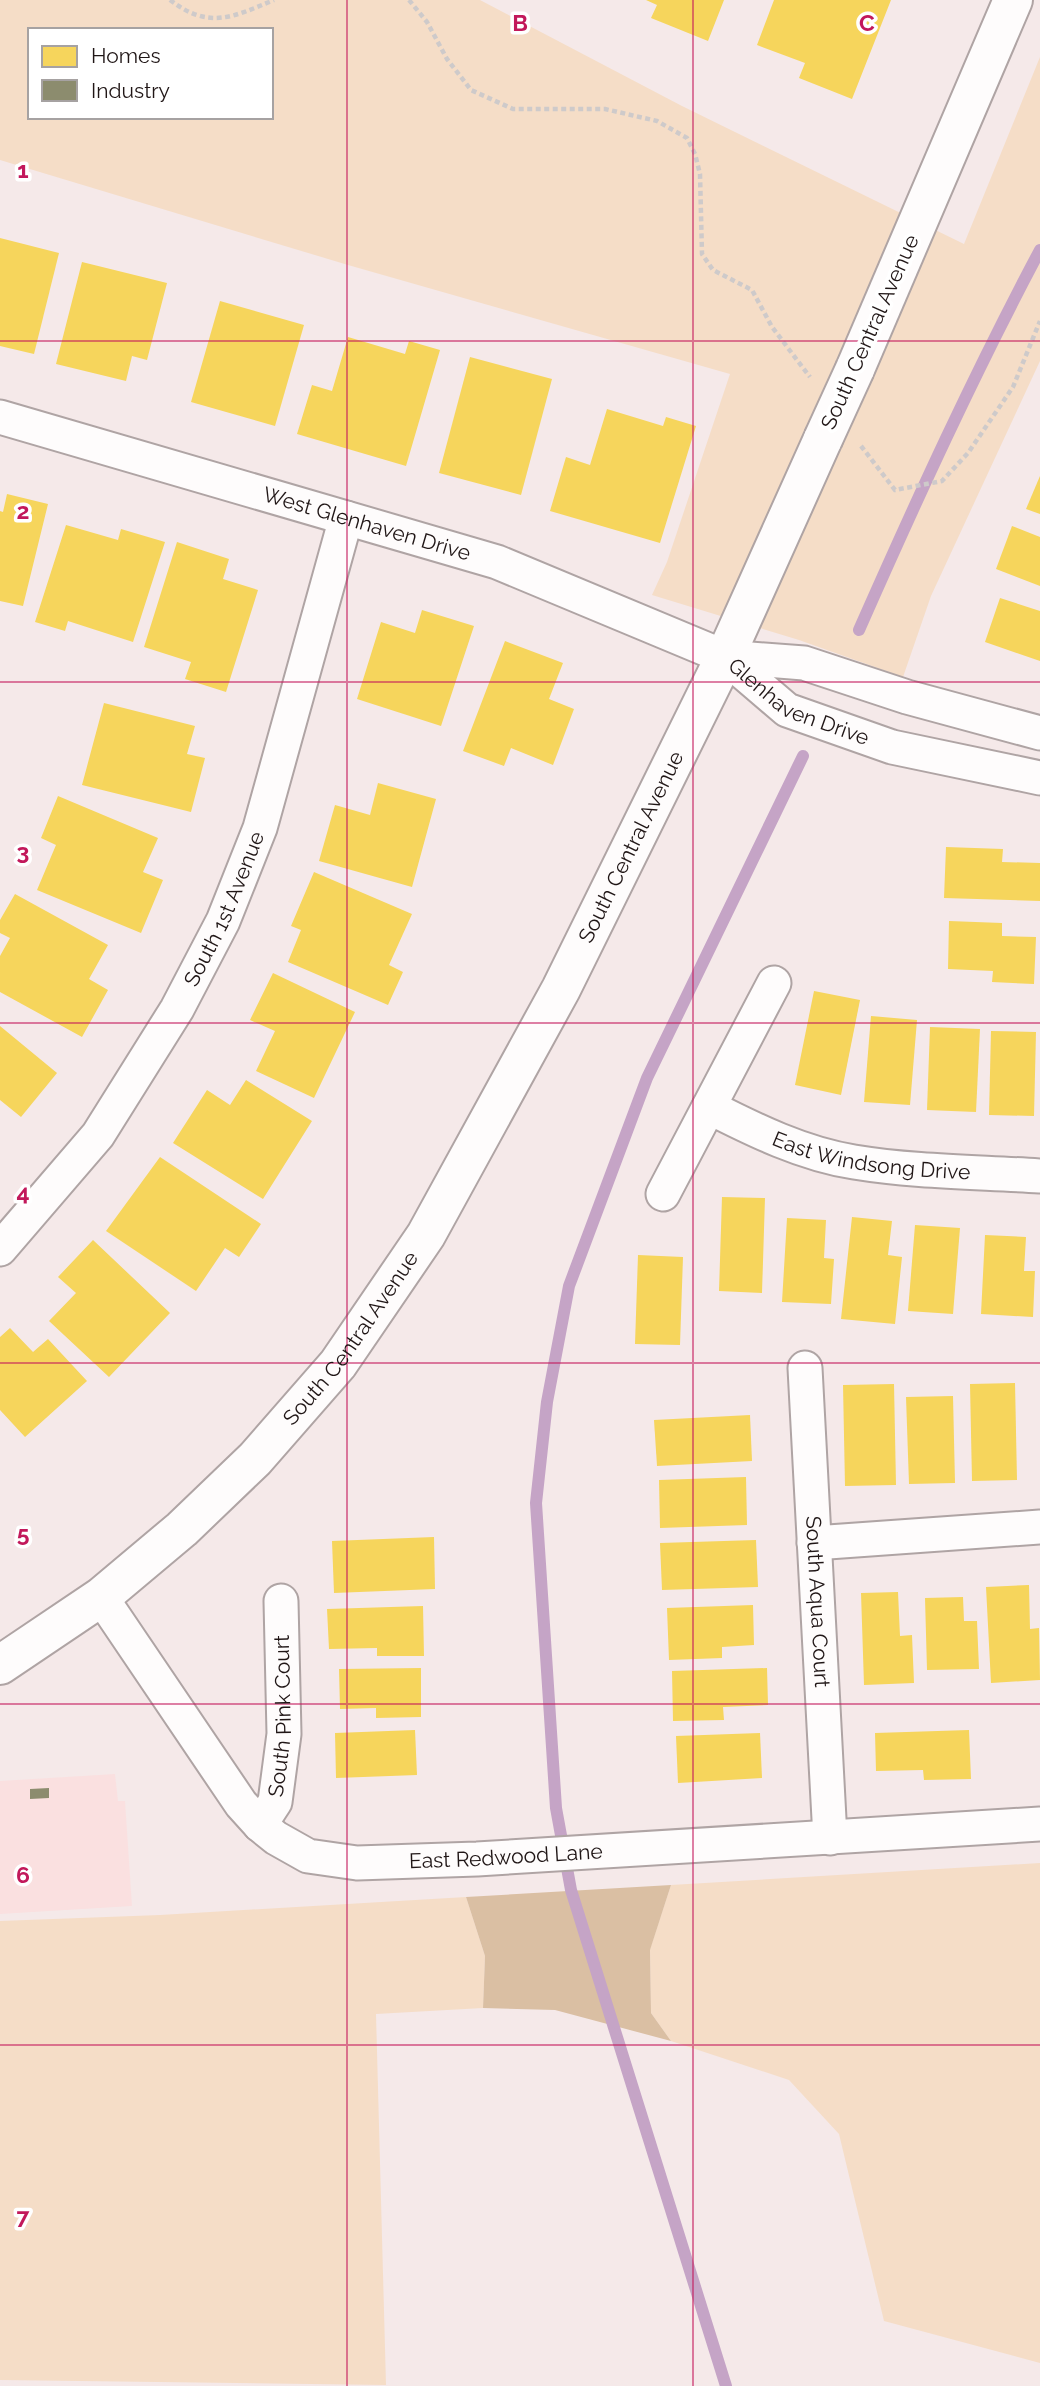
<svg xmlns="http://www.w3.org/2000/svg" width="1040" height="2386" viewBox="0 0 1040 2386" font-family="Raleway,sans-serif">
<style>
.built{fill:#fae0e0}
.green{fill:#f5ddc7;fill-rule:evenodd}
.forest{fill:#dabfa3}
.homes{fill:#f6d55c}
.industry{fill:#8c8c6e}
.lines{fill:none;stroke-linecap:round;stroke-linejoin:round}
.stream{stroke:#c5a4c6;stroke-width:12}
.street-casing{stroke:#afa4a4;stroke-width:37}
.secondary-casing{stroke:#afa4a4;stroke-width:42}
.path{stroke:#cecaca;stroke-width:4.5;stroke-dasharray:5 3.5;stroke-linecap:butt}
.street{stroke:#fefcfc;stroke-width:33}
.secondary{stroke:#fefcfc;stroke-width:38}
.secondary-bridge-casing{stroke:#afa4a4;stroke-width:42;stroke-linecap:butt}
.secondary-bridge{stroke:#fefcfc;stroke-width:38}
.grid{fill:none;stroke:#c2185b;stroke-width:2;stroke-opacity:0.55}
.labels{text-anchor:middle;stroke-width:7;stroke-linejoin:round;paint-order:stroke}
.street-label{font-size:21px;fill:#201616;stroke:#fff}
.grid-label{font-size:23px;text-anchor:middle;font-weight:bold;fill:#c2185b;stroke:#fff;stroke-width:7;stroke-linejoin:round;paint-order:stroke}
</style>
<rect width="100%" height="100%" fill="#f5e9e9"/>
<polygon class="built" points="115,1774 118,1801 125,1801 132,1906 0,1914 0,1781"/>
<g class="green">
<path d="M0 0H480L682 106 964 244 1040 57V361L931 596 903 677 799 640 652 595 667 562 730 374 348 265 0 160ZM30 30H271V117H30Z"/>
<polygon points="1040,1863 1040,2363 884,2321 839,2134 789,2080 671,2041 651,2013 650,1949 671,1885"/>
<polygon points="466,1897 485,1956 483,2008 376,2014 386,2385 0,2380 0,1921 160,1915"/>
</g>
<polygon class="forest" points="671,1885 650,1950 651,2013 671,2041 555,2010 483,2008 485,1956 466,1897"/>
<g class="homes">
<polygon points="646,0 724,0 708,41 651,18 657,5"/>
<polygon points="774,0 891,0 852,99 799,78 805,63 757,45"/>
<polygon points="0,238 59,253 34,354 0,346"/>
<polygon points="82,262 167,283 147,360 132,356 126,381 56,364"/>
<polygon points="220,301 304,325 275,426 191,402"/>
<polygon points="348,337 405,354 409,341 440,350 406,466 297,434 312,385 332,391"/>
<polygon points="470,357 552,379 521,495 439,473"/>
<polygon points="607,409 663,426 666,417 696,426 660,543 550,511 566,457 590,465"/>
<polygon points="1040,476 1040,514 1026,509"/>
<polygon points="7,494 48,504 23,606 0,601 0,511 3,512"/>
<polygon points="66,525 118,540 121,529 165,542 133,642 68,621 65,631 35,622"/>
<polygon points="1012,526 1040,537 1040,586 996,569"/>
<polygon points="177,542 229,559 223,579 258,590 226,692 185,679 191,662 144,647"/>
<polygon points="1000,598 1040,611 1040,661 985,642"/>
<polygon points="422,610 474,626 441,726 357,699 381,622 415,633"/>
<polygon points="505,641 563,663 549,699 574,709 553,765 511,748 504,766 463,751"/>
<polygon points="104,703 195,726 187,754 205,758 191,812 82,785"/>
<polygon points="378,783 436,799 412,887 319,861 335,805 370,815"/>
<polygon points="58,796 158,838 143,872 163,880 141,933 37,890 56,845 41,838"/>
<polygon points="946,847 1003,849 1002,862 1040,863 1040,901 944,898"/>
<polygon points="314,872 412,914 389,965 403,972 388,1005 288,962 301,930 291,926"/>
<polygon points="15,894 108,945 89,979 108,990 82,1037 0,992 0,956 10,938 0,933 0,920"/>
<polygon points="949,921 1002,923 1002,936 1036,937 1034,984 992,982 993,971 948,969"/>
<polygon points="273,973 355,1012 314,1098 256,1071 275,1031 250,1020"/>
<polygon points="814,991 860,1000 841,1095 795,1085"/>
<polygon points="871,1016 917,1020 910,1105 864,1102"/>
<polygon points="0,1026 57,1073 21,1117 0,1100"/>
<polygon points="930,1027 980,1029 976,1112 927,1110"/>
<polygon points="991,1031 1036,1032 1034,1116 989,1115"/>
<polygon points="246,1080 312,1121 263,1199 173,1143 207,1090 230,1105"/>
<polygon points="160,1157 261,1224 239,1257 225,1248 196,1291 106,1231"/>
<polygon points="722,1197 765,1198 762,1293 719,1291"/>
<polygon points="852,1217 892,1221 888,1255 902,1257 895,1324 841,1319"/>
<polygon points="787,1218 826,1220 824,1258 834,1259 831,1304 782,1302"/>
<polygon points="915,1225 960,1228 953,1314 908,1311"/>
<polygon points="985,1235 1026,1237 1024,1271 1035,1271 1033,1317 981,1314"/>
<polygon points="93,1240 170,1313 109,1377 49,1321 76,1293 58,1277"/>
<polygon points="638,1255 683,1257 680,1345 635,1344"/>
<polygon points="10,1328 33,1352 48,1339 87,1381 25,1437 0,1410 0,1337"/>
<polygon points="1015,1383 1017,1480 972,1481 970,1384"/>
<polygon points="894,1384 896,1485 845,1486 843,1385"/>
<polygon points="953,1396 955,1483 909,1484 906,1397"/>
<polygon points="750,1415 752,1461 657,1466 654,1420"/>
<polygon points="746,1477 747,1525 660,1528 659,1480"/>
<polygon points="434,1537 435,1589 334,1593 332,1541"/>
<polygon points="756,1540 758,1587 662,1590 660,1543"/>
<polygon points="1029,1585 1030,1629 1039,1628 1040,1680 991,1683 986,1587"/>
<polygon points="898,1592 900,1636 912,1635 914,1683 864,1685 861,1593"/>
<polygon points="963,1597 964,1621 977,1621 979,1669 927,1670 925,1598"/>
<polygon points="753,1605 754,1645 722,1647 722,1658 669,1660 667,1608"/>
<polygon points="423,1606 424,1656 377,1656 377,1648 329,1649 327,1609"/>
<polygon points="421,1668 421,1717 376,1718 376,1708 340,1709 339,1669"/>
<polygon points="767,1668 768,1705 723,1707 724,1720 673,1721 672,1671"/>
<polygon points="415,1730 417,1775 336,1778 335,1733"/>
<polygon points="969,1730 971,1779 924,1780 923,1770 876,1771 875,1733"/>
<polygon points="760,1733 762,1778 678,1783 676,1736"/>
</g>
<polygon class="industry" points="49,1788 49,1798 30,1799 30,1789"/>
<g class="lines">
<g class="stream">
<path d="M859 630C916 501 974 374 1040 250"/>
<polyline points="726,2386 571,1890 556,1808 536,1503 547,1402 569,1286 647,1078 803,756"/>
</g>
<g class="street-casing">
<g id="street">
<path id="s1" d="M0 417 497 562 725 657 804 663 907 697 1040 733"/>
<path id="s2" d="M725 657 787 710 892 747 1040 778"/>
<path id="s3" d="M709 1107C754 1130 803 1154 854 1162 915 1172 978 1172 1040 1176"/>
<polyline points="663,1194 774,983"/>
<path id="s4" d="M0 1249 98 1135 177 1009 223 921 260 828 346 518"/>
<path id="s5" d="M805 1368 830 1838"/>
<polyline points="814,1543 1040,1527"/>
<path id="s6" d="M101 1597 241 1804 260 1825 276 1838 308 1856 357 1863 477 1859 1040 1824"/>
<path id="s7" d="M260 1825 275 1802 284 1734 281 1601"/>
</g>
</g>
<g class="secondary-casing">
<g id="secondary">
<polyline points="855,369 1013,0"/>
<path id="s8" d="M0 1665 101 1597 182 1529 255 1459 338 1364 426 1235 561 989 725 657 823 439"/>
</g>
</g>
<g class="path">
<path d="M170 0C209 30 233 17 274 0"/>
<polyline points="409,0 427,22 447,59 471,90 513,109 605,109 657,121 687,138 695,154 700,174 702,254 713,270 752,290 772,327 810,377"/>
<polyline points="861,446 895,490 942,481 968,453 1013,387 1040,321"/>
</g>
<use href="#street" class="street"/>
<use href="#secondary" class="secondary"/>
<g class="secondary-bridge-casing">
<polyline id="secondary-bridge" points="823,439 855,369"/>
</g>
<use href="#secondary-bridge" class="secondary-bridge"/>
</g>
<path class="grid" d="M347 0V2386M693 0V2386M0 341H1040M0 682H1040M0 1023H1040M0 1363H1040M0 1704H1040M0 2045H1040"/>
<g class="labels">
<g class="street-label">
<text transform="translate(870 332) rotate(-66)" y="7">South Central Avenue</text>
<text dy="7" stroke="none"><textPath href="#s1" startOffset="382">West Glenhaven Drive</textPath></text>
<text dy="7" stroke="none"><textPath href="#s2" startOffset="88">Glenhaven Drive</textPath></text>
<text dy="7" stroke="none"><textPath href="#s8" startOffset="1050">South Central Avenue</textPath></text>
<text dy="7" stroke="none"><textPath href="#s4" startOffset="410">South 1st Avenue</textPath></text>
<text dy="7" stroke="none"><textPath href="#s3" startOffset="172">East Windsong Drive</textPath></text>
<text dy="7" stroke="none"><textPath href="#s8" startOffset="483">South Central Avenue</textPath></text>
<text dy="7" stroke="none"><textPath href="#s5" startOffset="234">South Aqua Court</textPath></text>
<text dy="7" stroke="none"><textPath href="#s7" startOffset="114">South Pink Court</textPath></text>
<text dy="7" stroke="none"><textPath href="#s6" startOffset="534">East Redwood Lane</textPath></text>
</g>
</g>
<g class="grid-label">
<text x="520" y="31">B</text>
<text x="867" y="31">C</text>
<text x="23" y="178">1</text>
<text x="23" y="519">2</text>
<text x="23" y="860">3</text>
<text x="23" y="1201">4</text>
<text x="23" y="1542">5</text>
<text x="23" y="1883">6</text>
<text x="23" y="2224">7</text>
</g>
<rect x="28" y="28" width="245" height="91" fill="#ffffff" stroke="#a6a2a2" stroke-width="2"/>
<rect x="42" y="46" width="35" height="21" fill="#f6d55c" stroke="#a6a2a2" stroke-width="2"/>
<text x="91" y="63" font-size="21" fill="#201616">Homes</text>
<rect x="42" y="80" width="35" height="21" fill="#8c8c6e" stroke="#a6a2a2" stroke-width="2"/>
<text x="91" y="98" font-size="21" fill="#201616">Industry</text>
</svg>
